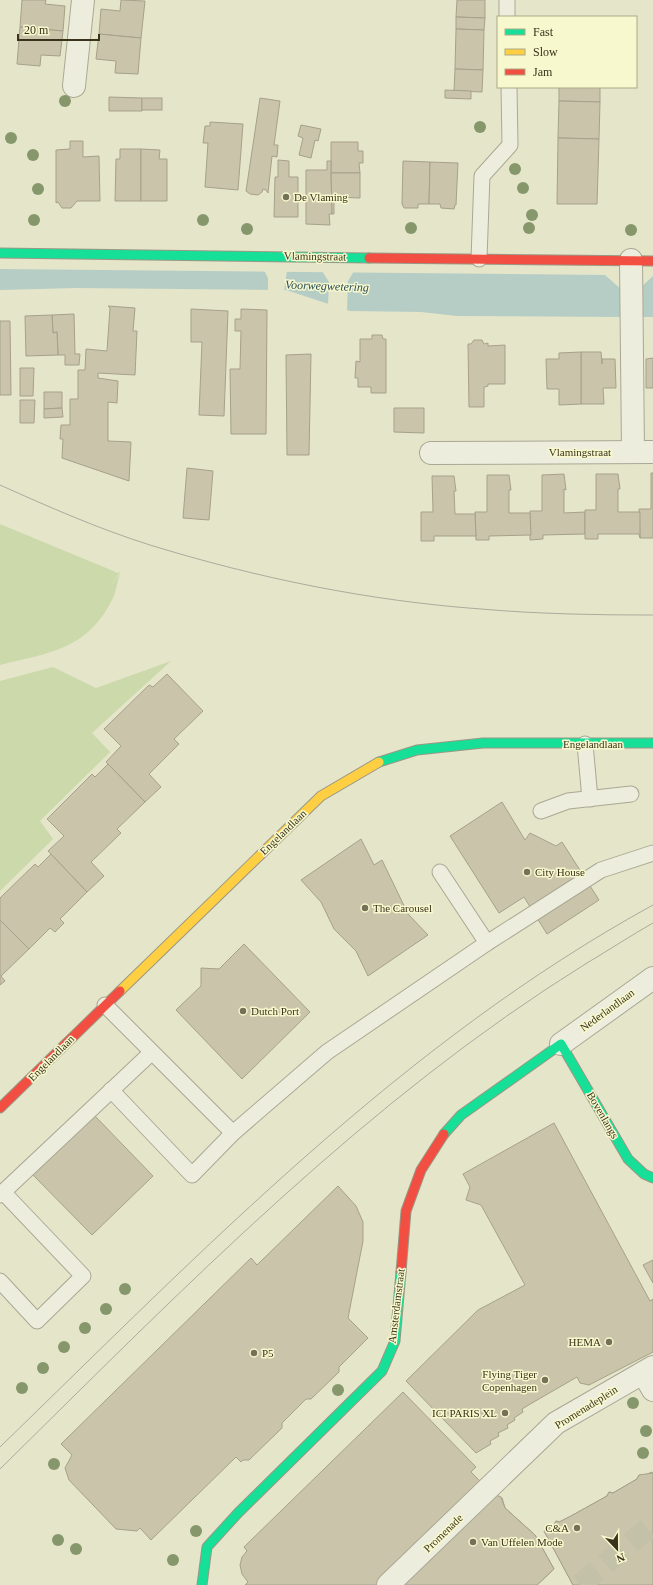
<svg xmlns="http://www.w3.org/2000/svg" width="653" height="1585" viewBox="0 0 653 1585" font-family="Georgia,serif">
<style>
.green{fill:#cbd9ab}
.water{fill:#b6cdc5}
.pier{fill:#e5e5ca}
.building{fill:#cac4ab;stroke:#a6a189}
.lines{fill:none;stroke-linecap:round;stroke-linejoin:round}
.street-tunnel{stroke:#c3c1a7;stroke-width:22;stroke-dasharray:22 11;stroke-linecap:butt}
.lane-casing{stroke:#aaa894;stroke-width:17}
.street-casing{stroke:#aaa894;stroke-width:24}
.fast-casing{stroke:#9a9784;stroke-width:11}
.slow-casing{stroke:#9a9784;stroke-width:11}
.jam-casing{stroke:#9a9784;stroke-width:11}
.lane{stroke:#ededdd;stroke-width:15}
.street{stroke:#ededdd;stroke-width:22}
.fast{stroke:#16e098;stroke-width:9}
.slow{stroke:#ffcf43;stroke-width:9}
.jam{stroke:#f24e42;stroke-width:9}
.tram{stroke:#acab9d;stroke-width:1}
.tree{fill:#86976c}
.poi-dot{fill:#757158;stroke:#f8f8ce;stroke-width:1.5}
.labels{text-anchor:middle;stroke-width:3;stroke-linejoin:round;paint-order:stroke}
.poi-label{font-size:11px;fill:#39331b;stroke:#f8f8ce;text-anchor:start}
.street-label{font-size:11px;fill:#39331b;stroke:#f8f8ce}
.water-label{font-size:12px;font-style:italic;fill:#294f5b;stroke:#f8f8ce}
</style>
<rect width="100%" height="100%" fill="#e5e5ca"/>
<g class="green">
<path d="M0 524 118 573 121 571 111 585 120 574C117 582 116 593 112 600 87 650 48 653 0 665Z"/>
<polygon points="171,661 92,733 110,752 40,821 53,839 0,891 0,681 53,667 96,688"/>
</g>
<g class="water">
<polygon points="0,269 605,275 622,290 623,317 457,316 421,312 350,311 286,290 77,288 0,290"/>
<polygon points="653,276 653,317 637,317 638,290"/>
</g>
<g class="pier">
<polygon points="264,270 287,270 284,292 268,291 268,278"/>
<polygon points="322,271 354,271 348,281 347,312 328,306 329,282"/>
</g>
<g class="building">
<polygon points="22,0 46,0 45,4 65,6 63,31 20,27"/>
<polygon points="121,0 145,1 141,38 99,34 101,9 120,11"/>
<polygon points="457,0 485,0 485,18 456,17"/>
<polygon points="456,17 485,18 484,30 456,29"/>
<polygon points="20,27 63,31 60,56 41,55 40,66 17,64"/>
<polygon points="456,29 484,30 483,70 455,69"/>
<polygon points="99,34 141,38 138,74 115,73 116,61 96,59"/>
<polygon points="455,69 483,70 482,92 454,91"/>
<polygon points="559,87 600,87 600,102 559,101"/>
<polygon points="445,90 471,91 471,99 445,98"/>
<polygon points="109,97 142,98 142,111 109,111"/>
<rect x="142" y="98" width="20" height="12"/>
<polygon points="260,98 280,101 274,145 278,145 277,157 272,156 268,193 266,190 263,189 262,192 258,195 250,194 246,191"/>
<polygon points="559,101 600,102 599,139 558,138"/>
<polygon points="210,122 243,124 238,190 205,187 208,143 203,143 205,126 210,126"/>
<polygon points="301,125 321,129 318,141 315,140 311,158 299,155 303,138 298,136"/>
<polygon points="558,138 599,139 597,204 557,204"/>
<polygon points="70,141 83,141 83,157 99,156 100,201 77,201 71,208 62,208 58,202 56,203 56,150 70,149"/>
<polygon points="331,142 358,142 358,151 363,151 363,163 359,163 360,173 331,173"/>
<polygon points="120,149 141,149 141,201 115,201 116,159 120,159"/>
<polygon points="141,149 160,150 159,159 167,159 167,201 141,201"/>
<polygon points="278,160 289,161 289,177 298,177 298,217 274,217 275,177 278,177"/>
<polygon points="327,161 331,161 331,170 332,214 329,214 330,225 306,224 306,170 327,170"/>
<polygon points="403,161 430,162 429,204 418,204 418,208 404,208 402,204"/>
<polygon points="430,162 458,163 456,205 455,205 454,209 441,208 440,204 429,204"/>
<polygon points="331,173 360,173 360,198 334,197 334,214 332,214"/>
<polygon points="108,306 135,308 133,331 137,331 135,375 98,373 98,378 118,381 117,403 108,402 108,441 131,442 129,481 62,458 63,439 60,439 61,425 70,425 70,399 78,399 78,370 85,370 86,349 107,351 110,308"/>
<polygon points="191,309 228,311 224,416 199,415 202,342 191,342"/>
<polygon points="241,309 267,310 266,434 231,434 230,369 240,369 241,331 235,331 235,319 241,319"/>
<polygon points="74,314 75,354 80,354 79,365 65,365 65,355 58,355 57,332 53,333 52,315"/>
<polygon points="52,315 53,333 57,332 58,355 26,356 25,316"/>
<polygon points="0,321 10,321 11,395 0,395"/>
<polygon points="372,335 382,335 383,339 386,339 386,393 371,393 371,387 358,387 358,378 355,378 356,361 360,362 360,339 372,339"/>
<polygon points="474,340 482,340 484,344 488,343 488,346 505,345 505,384 488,384 488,386 484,387 484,407 469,407 468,344 471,344"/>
<polygon points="581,352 601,352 602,364 602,359 615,359 616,388 603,388 604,404 581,404"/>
<polygon points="581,352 581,404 559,405 559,389 547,389 546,359 559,359 559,353"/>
<polygon points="311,354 309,455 287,455 286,355"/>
<polygon points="653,358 653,388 646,388 646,359"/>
<polygon points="20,368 34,368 33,396 20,396"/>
<polygon points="44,392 62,392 62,408 44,409"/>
<polygon points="20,400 35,400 34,423 20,423"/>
<polygon points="62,408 63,417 44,418 44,409"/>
<polygon points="394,408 424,408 424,433 394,432"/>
<polygon points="187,468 213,471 209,520 183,518"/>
<polygon points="651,473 653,473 653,538 640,538 639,509 651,509"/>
<polygon points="564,474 566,490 564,489 564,513 585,512 585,534 543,535 543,539 530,540 530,511 542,511 542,475"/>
<polygon points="596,474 618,474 620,489 618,489 618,512 640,512 640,538 639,534 598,534 598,539 585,539 585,510 596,510"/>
<polygon points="487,475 509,475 511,490 509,490 509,513 530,513 531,535 489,536 489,540 476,540 475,512 487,512"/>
<polygon points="432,476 454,476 456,491 454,491 455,514 475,514 476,536 434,536 434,541 421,541 421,512 433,512"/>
<polygon points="167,674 203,711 174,739 179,744 149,774 161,787 145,802 106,762 121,746 104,729 149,685 153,687"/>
<polygon points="108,764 145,802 117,829 121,833 91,862 104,876 87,892 48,851 64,836 47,819 92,774 95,777"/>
<polygon points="502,802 525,840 530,833 556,846 562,842 599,900 547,934 524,897 499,913 450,836"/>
<polygon points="361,839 374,865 382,860 408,914 428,935 368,976 356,951 334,929 321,902 301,880"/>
<polygon points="51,854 87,892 60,919 64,923 55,932 50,928 29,949 0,920 0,898 35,864 38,867"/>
<polygon points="0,920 29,949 1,976 5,981 0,985"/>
<polygon points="244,944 310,1012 242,1079 176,1010 201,986 201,968 219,969"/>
<polygon points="94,1115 153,1176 92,1235 33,1175"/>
<polygon points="554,1123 650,1301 653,1299 653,1352 589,1385 580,1383 577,1377 532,1403 522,1409 523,1412 514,1418 515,1420 507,1425 508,1428 498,1433 499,1436 490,1441 491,1444 476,1453 406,1381 478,1310 525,1285 481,1205 466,1200 470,1187 463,1174"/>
<polygon points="338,1186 356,1206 363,1222 363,1241 348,1318 368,1338 339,1367 339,1372 311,1399 306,1399 282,1423 282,1428 249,1460 243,1460 241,1462 236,1457 151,1540 140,1528 137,1531 116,1529 69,1480 65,1468 72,1455 61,1444 251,1258 257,1265"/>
<polygon points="653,1260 653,1283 643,1265"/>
<polygon points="403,1392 476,1467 471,1472 494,1495 502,1498 505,1508 535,1535 554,1569 537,1585 245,1585 248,1582 242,1574 240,1565 242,1557 247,1551 244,1547"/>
<polygon points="652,1472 653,1585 573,1585 544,1531 554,1525 556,1521 560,1522 571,1516 607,1496 609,1492 613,1493 637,1479 639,1475 643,1476"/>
<polygon points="653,1473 653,1585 573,1585 544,1531 554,1525 556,1521 559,1522 571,1516 607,1496 609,1492 613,1493 637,1479 639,1475"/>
<polygon points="496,1495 501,1497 505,1508 535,1535 554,1569 537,1585 403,1585"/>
</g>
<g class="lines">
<polyline class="street-tunnel" points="580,1585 653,1524"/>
<g class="lane-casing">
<g id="lane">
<polyline points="507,0 507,17"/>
<polyline points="479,259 482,176 510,145 509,87"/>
<polyline points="585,744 590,799"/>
<polyline points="541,811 568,801 631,794"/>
<polyline points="440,872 487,943"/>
<polyline points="105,1005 233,1133"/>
<polyline points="111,1090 192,1175 233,1133 327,1052 487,943 601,870 653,853"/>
<polyline points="0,1195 151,1053"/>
<polyline points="0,1281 37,1321 83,1276 3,1192"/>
</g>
</g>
<g class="street-casing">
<g id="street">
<polyline points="74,86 83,0"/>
<polyline points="631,260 633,452"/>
<polyline points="431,453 653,452"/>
<polyline points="561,1044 653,978"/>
<polyline points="643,1373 653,1390"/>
<polyline points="388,1585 556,1423 653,1367"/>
</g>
</g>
<g class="fast-casing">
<g id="fast">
<polyline points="0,253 369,258"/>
<polyline points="379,762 417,750 483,743 653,743"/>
<polyline points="444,1134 461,1115 561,1044 628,1159 644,1174 653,1178"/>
<polyline points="202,1585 207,1547 238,1513 382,1371 395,1341 401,1272"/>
</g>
</g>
<g class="slow-casing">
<polyline id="slow" points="120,991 321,796 379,762"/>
</g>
<g class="jam-casing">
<g id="jam">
<polyline points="369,258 653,261"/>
<polyline points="0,1108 120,991"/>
<polyline points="401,1272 406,1211 421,1170 444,1134"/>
</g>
</g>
<use href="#lane" class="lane"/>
<use href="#street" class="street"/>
<use href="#fast" class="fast"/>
<use href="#slow" class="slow"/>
<use href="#jam" class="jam"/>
<g class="tram">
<path d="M0 485C49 507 99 529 150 545 257 578 370 601 481 609 538 614 596 615 653 615"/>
<path d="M0 1447C203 1250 403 1042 653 905"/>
<path d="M0 1469C184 1288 366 1100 587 963 609 950 630 936 653 923"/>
</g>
</g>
<g class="tree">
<circle cx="65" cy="101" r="6"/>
<circle cx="480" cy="127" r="6"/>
<circle cx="11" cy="138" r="6"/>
<circle cx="33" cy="155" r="6"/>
<circle cx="515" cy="169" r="6"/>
<circle cx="523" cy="188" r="6"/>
<circle cx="38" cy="189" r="6"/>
<circle cx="532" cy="215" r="6"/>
<circle cx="34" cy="220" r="6"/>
<circle cx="203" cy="220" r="6"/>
<circle cx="411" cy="228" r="6"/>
<circle cx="529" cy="228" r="6"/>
<circle cx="247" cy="229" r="6"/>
<circle cx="631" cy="230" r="6"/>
<circle cx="125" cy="1289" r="6"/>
<circle cx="106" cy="1309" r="6"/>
<circle cx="85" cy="1328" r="6"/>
<circle cx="64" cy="1347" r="6"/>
<circle cx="43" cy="1368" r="6"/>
<circle cx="22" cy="1388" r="6"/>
<circle cx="338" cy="1390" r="6"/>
<circle cx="633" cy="1403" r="6"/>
<circle cx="646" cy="1431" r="6"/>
<circle cx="643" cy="1453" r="6"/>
<circle cx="54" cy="1464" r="6"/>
<circle cx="196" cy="1531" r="6"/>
<circle cx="58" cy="1540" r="6"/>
<circle cx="76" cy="1549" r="6"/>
<circle cx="173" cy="1560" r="6"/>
</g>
<g class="poi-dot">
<circle cx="286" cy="197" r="4"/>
<circle cx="527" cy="872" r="4"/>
<circle cx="365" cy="908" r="4"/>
<circle cx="243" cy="1011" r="4"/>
<circle cx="609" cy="1342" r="4"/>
<circle cx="254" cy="1353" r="4"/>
<circle cx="545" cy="1380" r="4"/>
<circle cx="505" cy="1413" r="4"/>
<circle cx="577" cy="1528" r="4"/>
<circle cx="473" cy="1542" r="4"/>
</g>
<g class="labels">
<g class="poi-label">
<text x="294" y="201">De Vlaming</text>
<text x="535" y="876">City House</text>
<text x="373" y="912">The Carousel</text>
<text x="251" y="1015">Dutch Port</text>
<text x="601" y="1346" text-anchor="end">HEMA</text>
<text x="262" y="1357">P5</text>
<text x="537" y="1378" text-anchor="end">Flying Tiger<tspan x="537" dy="13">Copenhagen</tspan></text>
<text x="497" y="1417" text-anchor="end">ICI PARIS XL</text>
<text x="569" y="1532" text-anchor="end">C&amp;A</text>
<text x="481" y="1546">Van Uffelen Mode</text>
</g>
<g class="street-label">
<text transform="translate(315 256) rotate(1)" y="4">Vlamingstraat</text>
<text x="580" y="456">Vlamingstraat</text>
<text x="593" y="748">Engelandlaan</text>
<text transform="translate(283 832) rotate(-44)" y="4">Engelandlaan</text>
<text transform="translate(607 1010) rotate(-36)" y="4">Nederlandlaan</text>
<text transform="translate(51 1058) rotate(-45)" y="4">Engelandlaan</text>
<text transform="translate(603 1115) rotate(60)" y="4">Bovenlangs</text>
<text transform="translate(396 1306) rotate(-83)" y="4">Amsterdamstraat</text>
<text transform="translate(586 1407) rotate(-32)" y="4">Promenadeplein</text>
<text transform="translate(443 1533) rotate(-44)" y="4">Promenade</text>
</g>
<g class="water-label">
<text transform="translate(327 286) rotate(2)" y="4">Voorwegwetering</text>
</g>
</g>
<rect x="497" y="16" width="140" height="72" fill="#f8f8ce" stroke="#aca986"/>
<rect x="505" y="29" width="20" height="6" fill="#16e098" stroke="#aca986"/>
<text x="533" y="36" font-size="12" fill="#39331b">Fast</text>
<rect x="505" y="49" width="20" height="6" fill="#ffcf43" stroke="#aca986"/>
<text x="533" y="56" font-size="12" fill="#39331b">Slow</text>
<rect x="505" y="69" width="20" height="6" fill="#f24e42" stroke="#aca986"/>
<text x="533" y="76" font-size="12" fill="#39331b">Jam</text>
<g transform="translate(617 1549) rotate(158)" stroke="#f8f8ce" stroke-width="3" paint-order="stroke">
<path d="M0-3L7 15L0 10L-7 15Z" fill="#39331b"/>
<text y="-6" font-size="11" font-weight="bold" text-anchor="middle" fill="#39331b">N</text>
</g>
<path d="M18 34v6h81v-6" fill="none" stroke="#39331b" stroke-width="2"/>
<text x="24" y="34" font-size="12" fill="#39331b" stroke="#f8f8ce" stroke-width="3" paint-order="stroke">20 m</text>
</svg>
